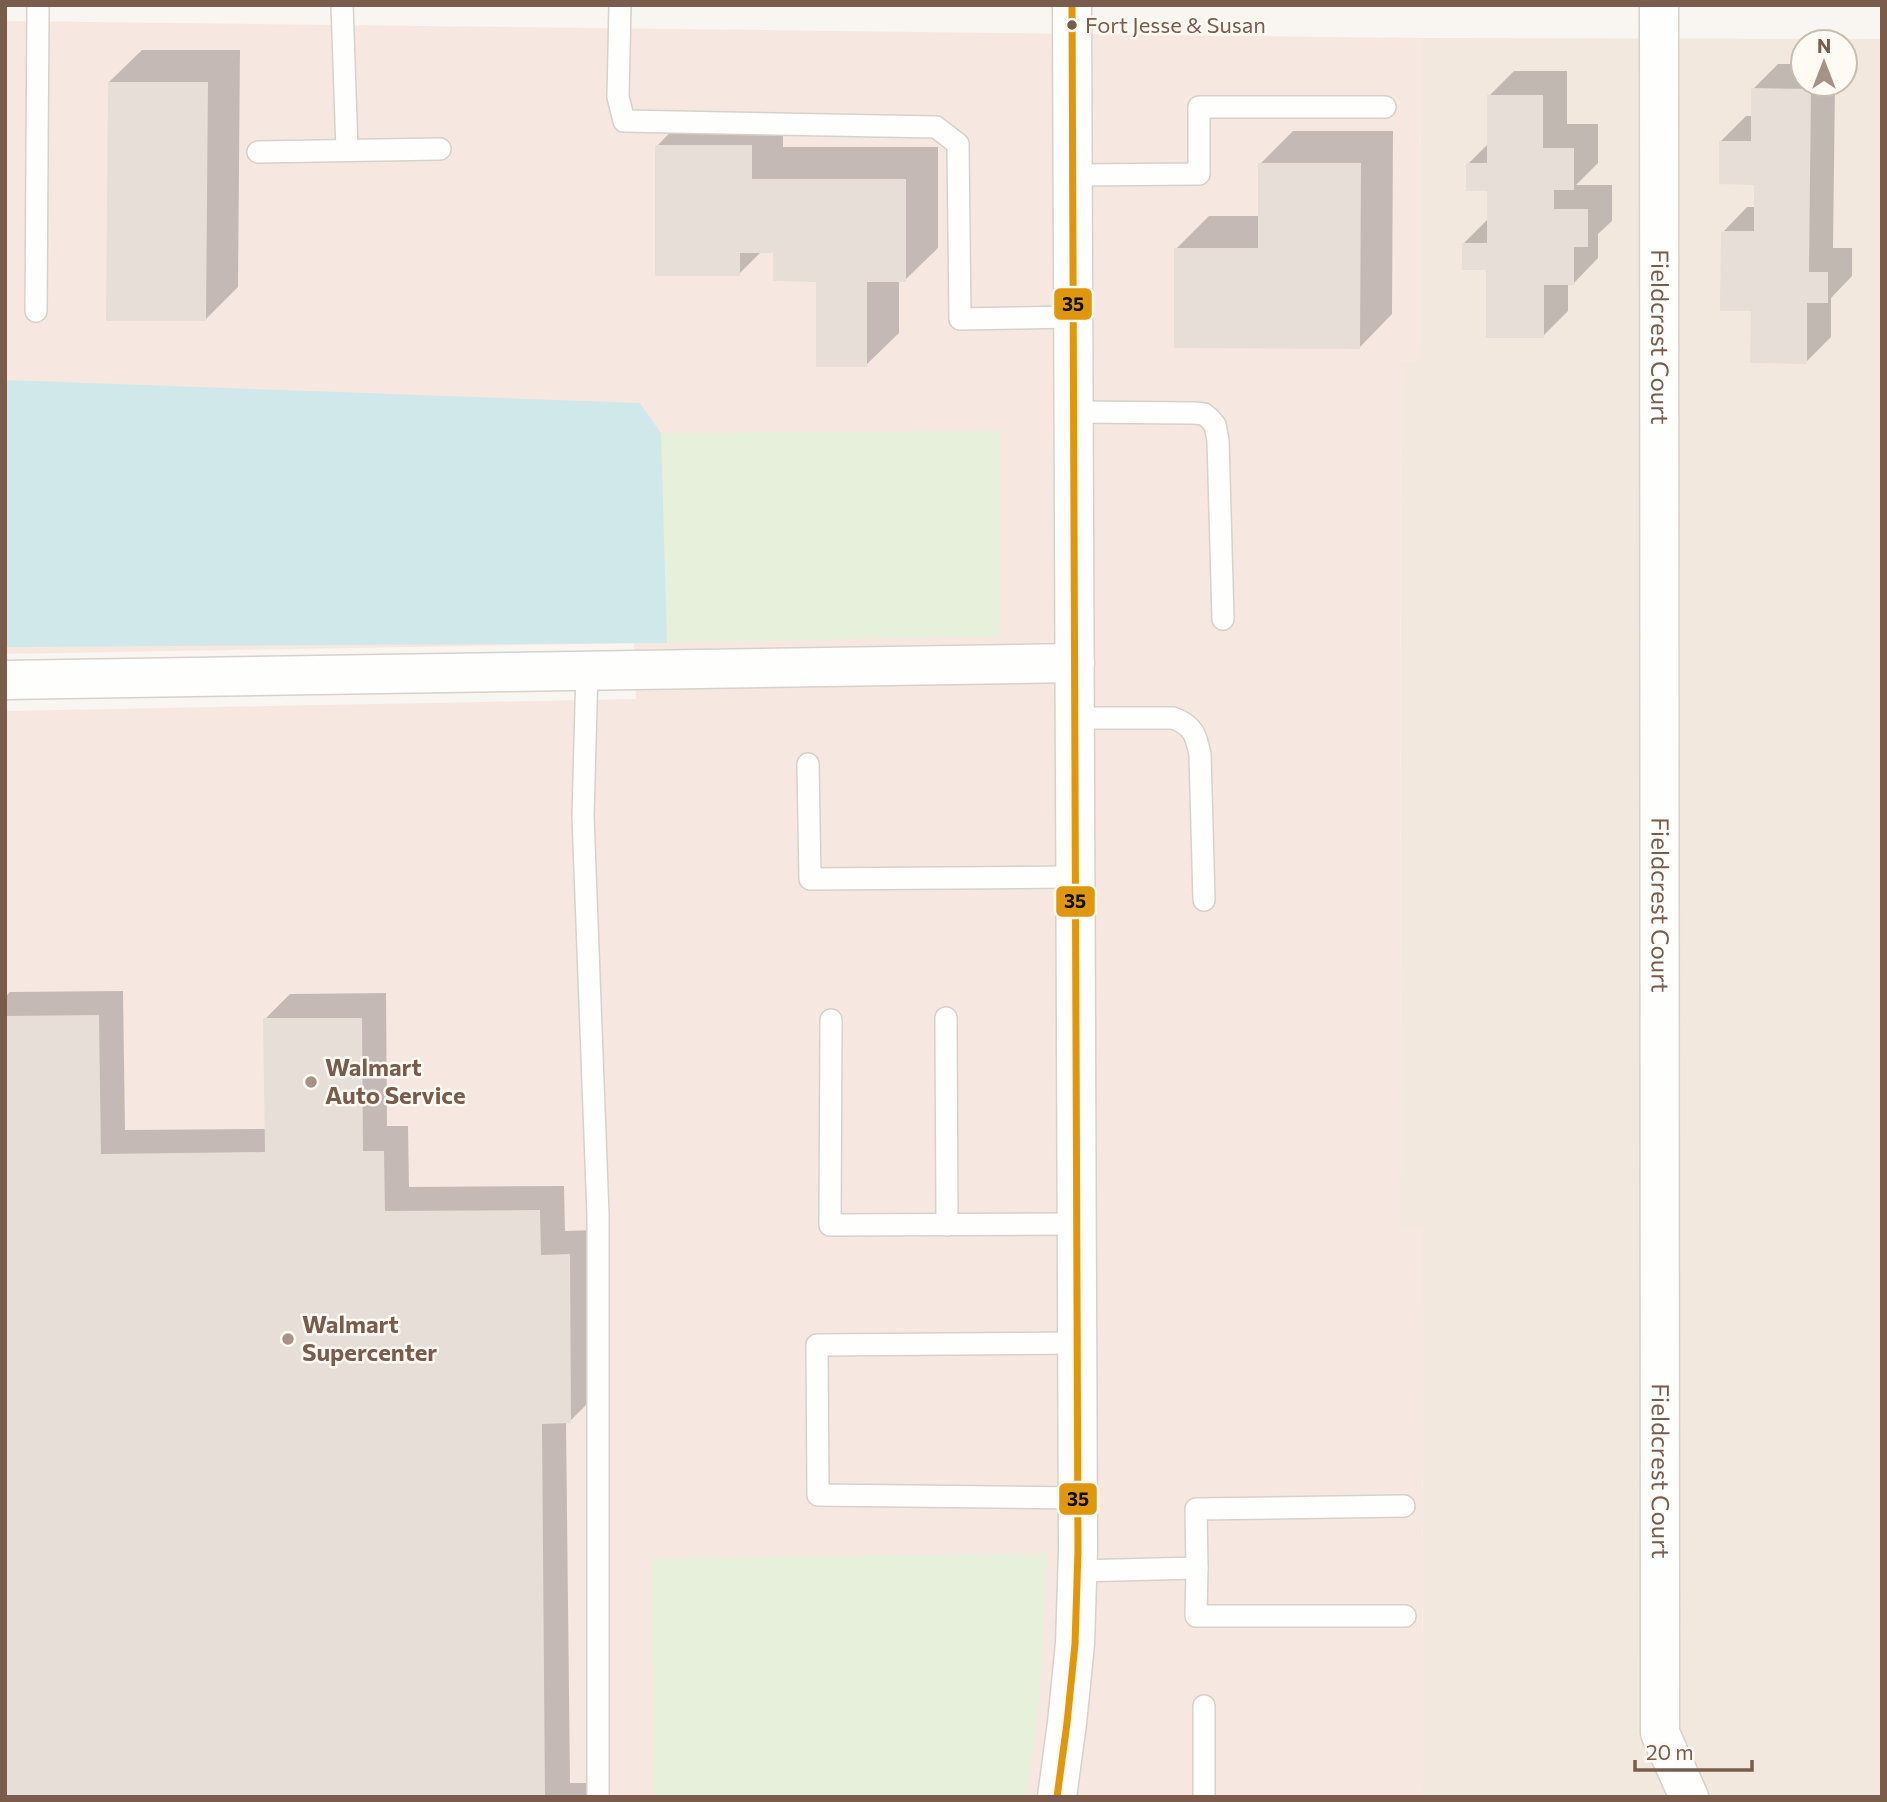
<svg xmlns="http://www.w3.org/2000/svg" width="1887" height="1802" viewBox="0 0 1887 1802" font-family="Commissioner,sans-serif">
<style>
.residential{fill:#f2e8de;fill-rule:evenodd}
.commercial{fill:#f6e8e1}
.green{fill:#e7f0db}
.water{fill:#d0e8ea}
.shadow{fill:#0003}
.building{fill:#e6ded7}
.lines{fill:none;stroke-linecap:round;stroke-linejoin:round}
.service-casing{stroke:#d7d1cb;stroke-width:24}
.minor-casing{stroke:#d7d1cb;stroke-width:41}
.tertiary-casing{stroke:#d7d1cb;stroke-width:41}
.service{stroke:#fefefd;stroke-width:21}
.minor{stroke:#fefefd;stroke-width:38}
.tertiary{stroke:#fefefd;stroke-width:38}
.bus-1-casing{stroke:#fffaf3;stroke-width:12}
.bus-1{stroke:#de970f;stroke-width:7}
.bus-dot{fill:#7a5c4d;stroke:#fffaf3;stroke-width:2.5}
.poi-dot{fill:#a69286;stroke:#fffaf3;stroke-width:2.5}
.labels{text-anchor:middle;stroke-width:5;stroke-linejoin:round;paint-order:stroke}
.bus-label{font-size:22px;fill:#7a5c4d;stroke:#fffaf3;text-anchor:start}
.street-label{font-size:24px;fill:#7a5c4d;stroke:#fffaf3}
.poi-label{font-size:24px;font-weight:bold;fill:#7a5c4d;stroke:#fffaf3;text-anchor:start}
.line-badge{stroke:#fffaf3;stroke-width:2.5}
.pale-badge-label{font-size:19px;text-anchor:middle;font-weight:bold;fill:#111}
</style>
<rect width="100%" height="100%" fill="#f9f5f0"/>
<path class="residential" d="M1421 38 1882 39V1797H1423L1422 1229 1400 1228 1401 362 1420 360ZM1803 42H1845V84H1803Z"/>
<polygon class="commercial" points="5,21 1421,38 1420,360 1401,362 1400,1228 1422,1228 1423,1797 5,1797 5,711 636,699 634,643 5,654"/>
<g class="green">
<polygon points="999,431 1000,636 667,643 661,433"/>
<path d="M1047 1553C1042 1634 1043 1718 1024 1797H653L652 1559Z"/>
</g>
<polygon class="water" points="5,380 640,403 661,433 667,643 5,647"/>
<g class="shadow">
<polygon points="142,50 240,50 238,287 205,320 109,82"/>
<polygon points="1778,64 1803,64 1803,84 1835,84 1833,248 1852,248 1852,276 1831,298 1831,337 1806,362 1753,310 1723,232 1747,207 1756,207 1756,183 1721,141 1746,116 1753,116 1753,89"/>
<polygon points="1514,71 1567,71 1567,124 1598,124 1598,163 1576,185 1612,185 1612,221 1598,234 1598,258 1574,283 1568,283 1568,311 1543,336 1488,268 1464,243 1489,218 1489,189 1468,164 1489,143 1489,96"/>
<polygon points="689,113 783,113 783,147 938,147 938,248 905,280 899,280 899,333 866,365 818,280 775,251 762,251 739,274 657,146"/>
<polygon points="1293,131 1393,131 1392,314 1360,347 1176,249 1209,216 1260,216 1260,164"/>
<polygon points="123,991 125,1130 266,1129 265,1019 290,994 386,993 387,1126 408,1126 409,1187 564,1186 565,1231 594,1230 595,1396 570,1421 566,1421 570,1783 601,1783 601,1797 5,1797 5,997 10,992"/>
</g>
<g class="building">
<polygon points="108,82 208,82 206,321 106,321"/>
<polygon points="1751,88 1811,89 1809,272 1828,272 1828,303 1807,303 1807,364 1750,363 1751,311 1720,311 1721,231 1754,231 1754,185 1719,184 1719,141 1751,141"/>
<polygon points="1487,95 1543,95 1543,148 1574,148 1574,190 1554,190 1554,209 1588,209 1588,247 1574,247 1574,285 1544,285 1544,338 1486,338 1486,270 1462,270 1462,243 1487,243 1487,191 1466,191 1466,163 1487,163"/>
<polygon points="655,145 752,145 752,179 906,179 906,282 867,282 867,367 816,367 816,282 773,281 773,253 740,253 740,276 655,276"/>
<polygon points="1258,163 1361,163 1360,349 1174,348 1174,248 1258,248"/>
<polygon points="99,1015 101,1154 265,1152 263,1018 362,1018 363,1151 384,1151 385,1211 540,1210 541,1255 570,1254 571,1423 542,1424 545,1797 5,1797 5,1016"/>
</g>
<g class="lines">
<g class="service-casing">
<g id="service">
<polyline points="342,5 347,150"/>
<polyline points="620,5 618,97 624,121 936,127 958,144 960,319 1073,317"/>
<polyline points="258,152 440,149"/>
<polyline points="1073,175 1199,174 1199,107 1385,107"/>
<polyline points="36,311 38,5"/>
<polyline points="1074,412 1194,413 1204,414 1210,419 1215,425 1218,440 1223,619"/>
<polyline points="587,670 583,816 598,1215 598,1797"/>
<path d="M1075 718H1173C1193 725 1196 735 1200 754L1204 900"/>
<polyline points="808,764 810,879 1075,877"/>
<polyline points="946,1018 947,1225"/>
<polyline points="831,1020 830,1225 1077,1224"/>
<polyline points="1077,1343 817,1345 818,1495 1078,1498"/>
<polyline points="1197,1568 1196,1616 1405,1616"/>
<polyline points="1077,1571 1197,1568 1196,1509 1404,1506"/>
<polyline points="1204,1797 1204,1706"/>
</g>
</g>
<g class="minor-casing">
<g id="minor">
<path id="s1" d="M1659 5 1660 1733 1689 1797"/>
<polyline points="5,680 1075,663"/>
</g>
</g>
<g class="tertiary-casing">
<polyline id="tertiary" points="1057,1797 1067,1723 1075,1644 1078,1551 1072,5"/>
</g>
<use href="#service" class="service"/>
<use href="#minor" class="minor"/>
<use href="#tertiary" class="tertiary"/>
<g class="bus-1-casing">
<polyline id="bus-1" points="1057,1797 1067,1723 1075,1644 1078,1551 1072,5"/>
</g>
<use href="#bus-1" class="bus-1"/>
</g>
<circle class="bus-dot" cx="1072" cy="25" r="6"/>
<g class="poi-dot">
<circle cx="311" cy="1082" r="7"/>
<circle cx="288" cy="1339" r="7"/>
</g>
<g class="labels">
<g class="bus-label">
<text x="1085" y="33">Fort Jesse &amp; Susan</text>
</g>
<g class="street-label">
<text dy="8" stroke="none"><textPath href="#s1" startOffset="332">Fieldcrest Court</textPath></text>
<text dy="8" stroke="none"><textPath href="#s1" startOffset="900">Fieldcrest Court</textPath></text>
<text dy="8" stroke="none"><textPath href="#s1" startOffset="1466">Fieldcrest Court</textPath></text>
</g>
<g class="poi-label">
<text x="325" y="1076">Walmart<tspan x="325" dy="28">Auto Service</tspan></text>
<text x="302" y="1333">Walmart<tspan x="302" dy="28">Supercenter</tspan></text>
</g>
</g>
<g class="line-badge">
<rect x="1053" y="287" width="40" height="34" rx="7" fill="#de970f"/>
<rect x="1055" y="885" width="41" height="33" rx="7" fill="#de970f"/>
<rect x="1058" y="1482" width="40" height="34" rx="7" fill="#de970f"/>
</g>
<g class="pale-badge-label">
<text x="1073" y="311">35</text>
<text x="1075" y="908">35</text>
<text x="1078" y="1506">35</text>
</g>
<rect width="1887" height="1802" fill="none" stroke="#7a5c4d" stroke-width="14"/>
<g transform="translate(1824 63)"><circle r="33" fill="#fffaf3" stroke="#cabbb1" stroke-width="2"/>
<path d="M0-5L12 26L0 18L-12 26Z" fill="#a69286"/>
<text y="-10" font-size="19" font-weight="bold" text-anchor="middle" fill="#7a5c4d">N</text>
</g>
<path d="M1635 1760v10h117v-10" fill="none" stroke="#7a5c4d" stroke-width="3.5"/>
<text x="1646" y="1760" font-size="21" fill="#7a5c4d" stroke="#fffaf3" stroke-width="5" paint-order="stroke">20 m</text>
</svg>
